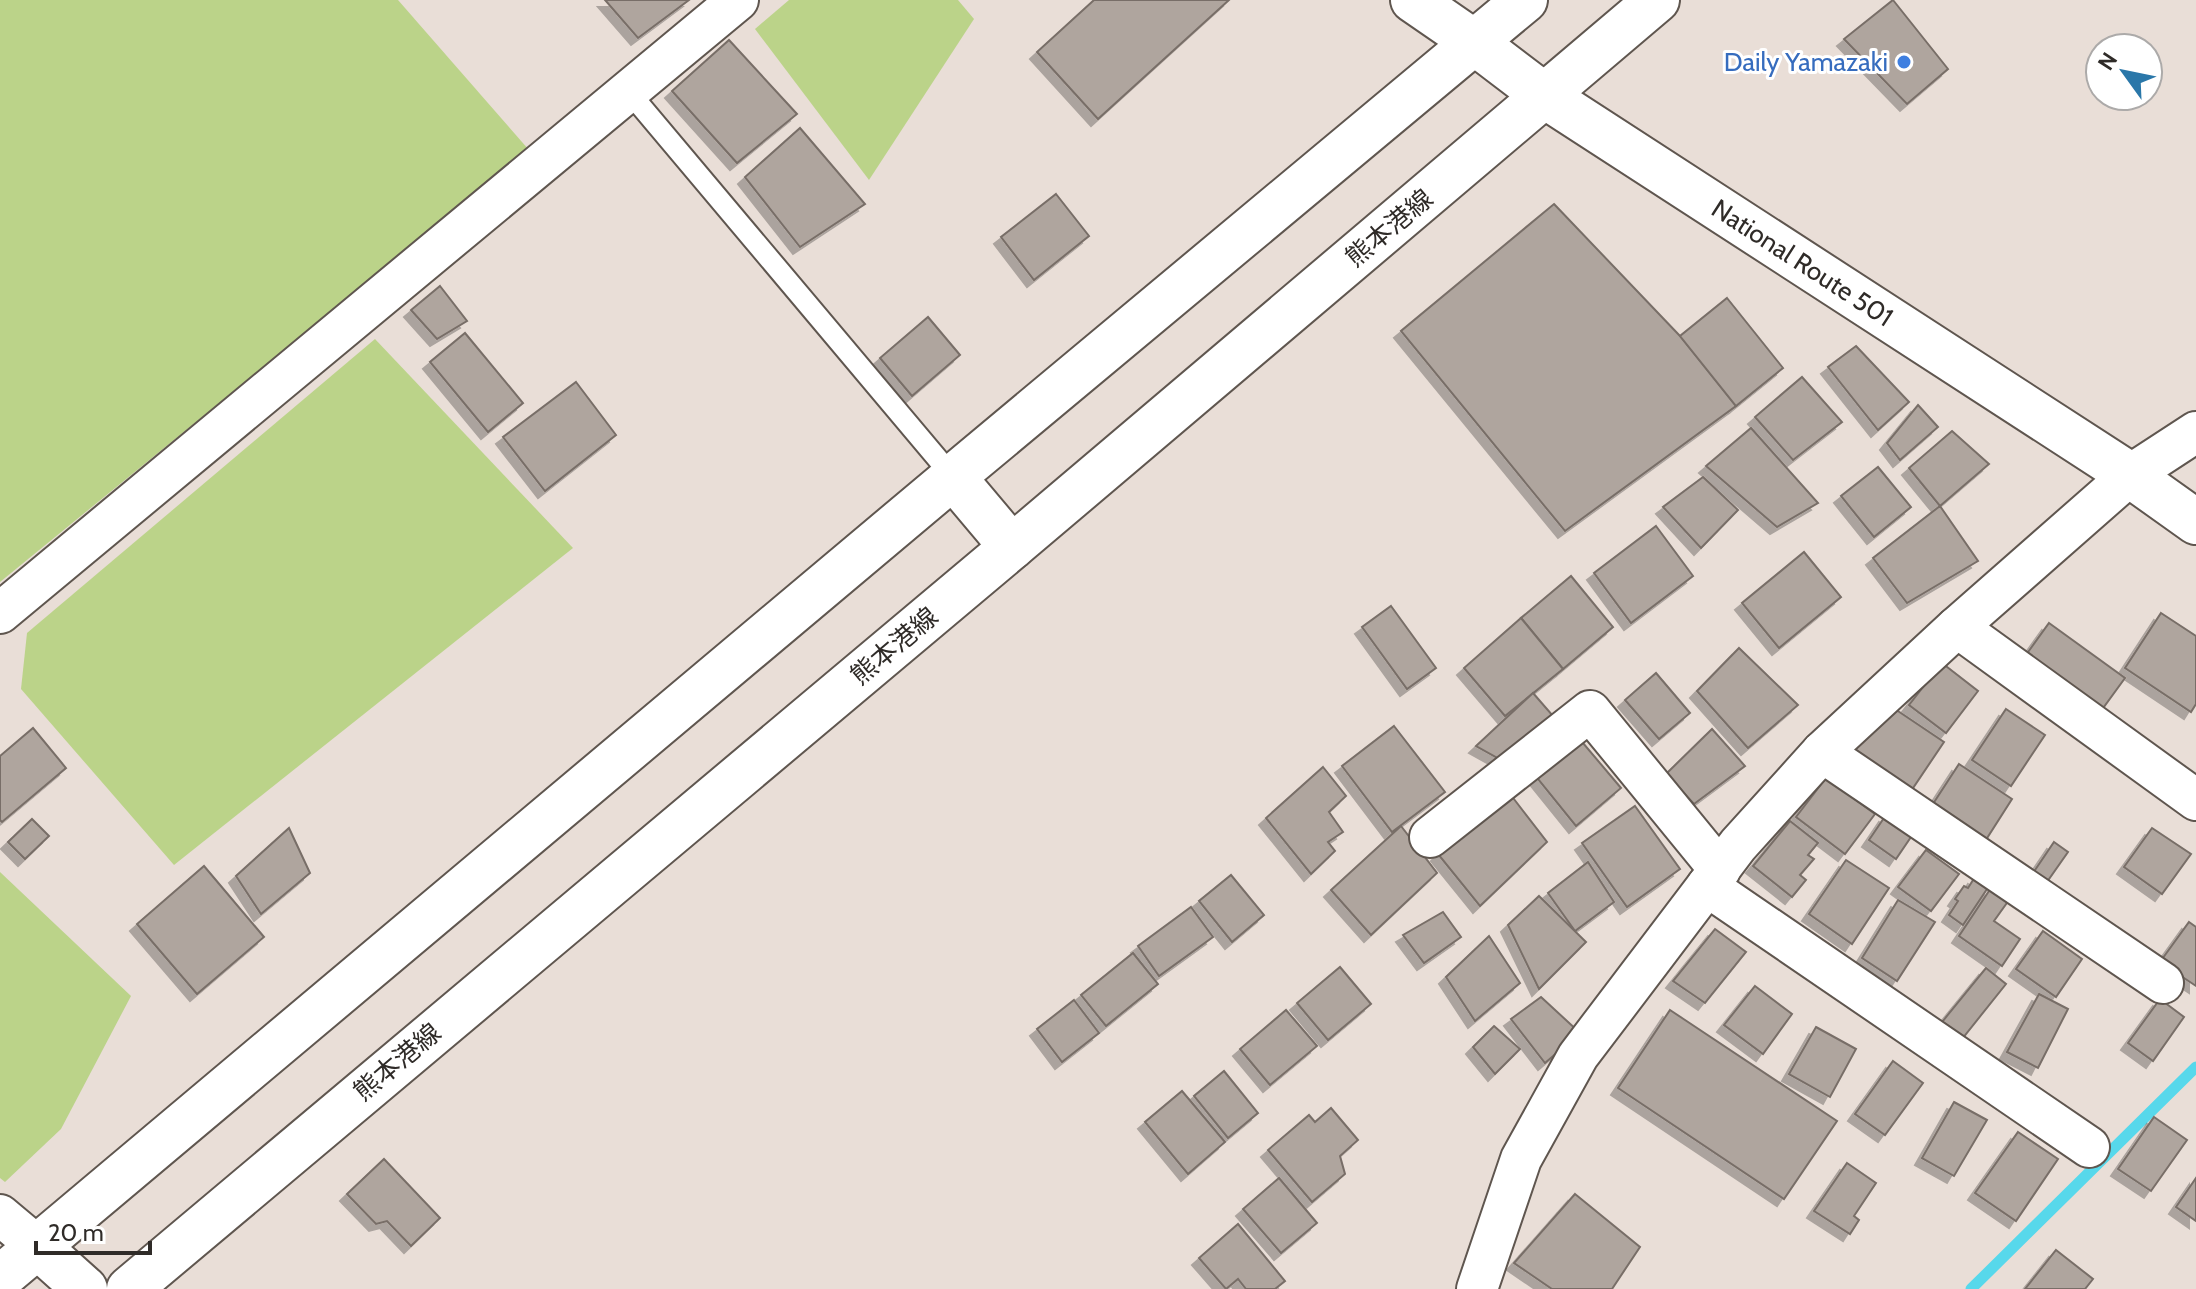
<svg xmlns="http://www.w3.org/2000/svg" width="2196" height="1289" viewBox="0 0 2196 1289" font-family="Cabin,'Noto Sans JP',sans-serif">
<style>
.green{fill:#bbd389}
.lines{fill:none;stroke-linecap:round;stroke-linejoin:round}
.stream{stroke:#57d8eb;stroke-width:11}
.building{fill:#afa59e;stroke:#786e67;stroke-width:2;filter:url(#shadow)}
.service-casing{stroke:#5f564f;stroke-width:24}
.minor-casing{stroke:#5f564f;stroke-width:44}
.primary-casing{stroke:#5f564f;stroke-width:48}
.trunk-casing{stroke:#5f564f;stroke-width:48}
.service{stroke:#fff;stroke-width:20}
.minor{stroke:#fff;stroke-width:40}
.primary{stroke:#fff;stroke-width:44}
.trunk{stroke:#fff;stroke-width:44}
.shop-dot{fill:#3f7fe0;stroke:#fff;stroke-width:3}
.labels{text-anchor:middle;stroke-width:6;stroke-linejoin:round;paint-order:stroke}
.shop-label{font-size:26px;fill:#366cbe;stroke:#fff;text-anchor:end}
.street-label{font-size:26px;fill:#2f2b28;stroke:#fff}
</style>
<defs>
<filter id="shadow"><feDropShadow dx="-7" dy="7" stdDeviation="0" flood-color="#0004"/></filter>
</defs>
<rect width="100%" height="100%" fill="#e9ded7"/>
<g class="green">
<polygon points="0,0 398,0 529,150 0,582"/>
<polygon points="789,0 958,0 974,19 869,180 755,29"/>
<polygon points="375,339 573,548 174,865 21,689 27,633"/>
<polygon points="0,872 131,996 61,1129 5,1182 0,1178"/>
</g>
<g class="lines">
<polyline class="stream" points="1971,1289 2196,1067"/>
</g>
<g class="building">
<polygon points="605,0 689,0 638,38"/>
<polygon points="1094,0 1229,0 1098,119 1037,52"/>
<polygon points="1893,0 1948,69 1907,104 1844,39"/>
<polygon points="729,40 797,114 737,163 672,91"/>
<polygon points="800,128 865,204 800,247 745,177"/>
<polygon points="1056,194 1089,236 1034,280 1001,237"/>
<polygon points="1554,204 1680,336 1736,406 1565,531 1401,331"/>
<polygon points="440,286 467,321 437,339 411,310"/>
<polygon points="1727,298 1783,368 1736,406 1680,336"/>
<polygon points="928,317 960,355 912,396 880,358"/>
<polygon points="465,333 523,403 488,432 430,362"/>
<polygon points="1856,346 1909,402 1878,430 1828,367"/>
<polygon points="1802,377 1842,422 1793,460 1755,417"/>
<polygon points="576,382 616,435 545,491 503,437"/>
<polygon points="1918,405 1938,427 1900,460 1887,443"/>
<polygon points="1751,428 1818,503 1777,527 1706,466"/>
<polygon points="1952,431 1989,464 1940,506 1909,468"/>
<polygon points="1878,467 1911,507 1874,537 1841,496"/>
<polygon points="1703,477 1738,510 1701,548 1663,507"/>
<polygon points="1940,506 1978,561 1907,603 1873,558"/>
<polygon points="1656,526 1693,576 1631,623 1594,573"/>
<polygon points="1804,552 1841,597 1779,648 1742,603"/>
<polygon points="1571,576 1613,627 1563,669 1521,618"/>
<polygon points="1391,606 1436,668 1407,689 1362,627"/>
<polygon points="2161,613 2196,636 2196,704 2191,712 2125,668"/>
<polygon points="1521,618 1563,669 1505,716 1464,668"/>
<polygon points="2049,623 2125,678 2098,715 2023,659"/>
<polygon points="1739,648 1798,705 1748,748 1697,691"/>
<polygon points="1942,663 1978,691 1946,733 1909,705"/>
<polygon points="1656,673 1690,713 1659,739 1625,700"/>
<polygon points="1533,693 1560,724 1503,761 1476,746"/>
<polygon points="1883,701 1944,742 1907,797 1847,756"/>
<polygon points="2006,709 2045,735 2011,786 1972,760"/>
<polygon points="1394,726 1445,792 1392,832 1342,766"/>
<polygon points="33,728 66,768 2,822 0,820 0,756"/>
<polygon points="1712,729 1745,766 1694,804 1666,774"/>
<polygon points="1572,730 1621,788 1576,826 1525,763"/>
<polygon points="1959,764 2012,799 1982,846 1929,810"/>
<polygon points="1323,767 1346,796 1329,812 1343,832 1328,842 1335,851 1311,874 1266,818"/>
<polygon points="1826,778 1875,814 1845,854 1796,817"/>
<polygon points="1507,790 1547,842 1480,906 1438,854"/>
<polygon points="1635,806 1680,869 1627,907 1582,843"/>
<polygon points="1886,815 1913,834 1896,859 1869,840"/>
<polygon points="32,819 49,836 25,859 8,842"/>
<polygon points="1790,821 1818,843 1808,855 1814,859 1800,875 1806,880 1792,897 1753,866"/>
<polygon points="1401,826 1437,873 1371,935 1331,890"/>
<polygon points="289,828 310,873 261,914 236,876"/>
<polygon points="2152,828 2191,854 2162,894 2124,867"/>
<polygon points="2054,842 2068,852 2042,889 2029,879"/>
<polygon points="1926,850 1959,874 1931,911 1898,887"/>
<polygon points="1846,860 1889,888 1852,944 1809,914"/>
<polygon points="1588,862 1614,902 1575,931 1548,893"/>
<polygon points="204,866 264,937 197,994 137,924"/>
<polygon points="1231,875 1264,915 1232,942 1199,901"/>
<polygon points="1975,877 1989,886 1963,925 1949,915 1958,901 1955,899 1964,886 1968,888"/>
<polygon points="1991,888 2009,900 1994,921 2020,939 2002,966 1959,936"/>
<polygon points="1539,896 1586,942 1539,989 1508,925"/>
<polygon points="1898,900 1935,922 1897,981 1862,958"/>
<polygon points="1191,907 1213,937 1159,976 1138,946"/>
<polygon points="1443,912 1461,937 1424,963 1403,935"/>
<polygon points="2189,922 2196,927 2196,986 2160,962"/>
<polygon points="1715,929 1746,952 1705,1003 1673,981"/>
<polygon points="2043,931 2082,959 2056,997 2016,969"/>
<polygon points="1489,936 1520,983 1475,1021 1446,977"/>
<polygon points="1133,953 1158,984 1106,1026 1081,995"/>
<polygon points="1340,967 1371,1004 1328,1040 1297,1003"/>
<polygon points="1986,968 2006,984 1962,1039 1942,1022"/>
<polygon points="1755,986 1792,1014 1763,1054 1724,1025"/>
<polygon points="2039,994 2068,1009 2038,1068 2007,1052"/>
<polygon points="1541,997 1580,1033 1545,1063 1511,1019"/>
<polygon points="2160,999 2184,1017 2153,1061 2128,1043"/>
<polygon points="1074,1000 1099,1033 1062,1062 1037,1029"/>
<polygon points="1286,1010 1317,1046 1270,1085 1240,1049"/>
<polygon points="1670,1010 1837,1121 1784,1199 1618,1088"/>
<polygon points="1494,1026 1520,1049 1495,1074 1473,1047"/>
<polygon points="1816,1027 1856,1049 1830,1097 1789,1074"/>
<polygon points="1893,1061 1923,1083 1885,1135 1855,1114"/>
<polygon points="1224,1071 1258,1113 1228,1138 1194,1096"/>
<polygon points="1182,1091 1225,1142 1188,1174 1145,1122"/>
<polygon points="1954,1102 1987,1120 1954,1176 1922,1158"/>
<polygon points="1331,1108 1358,1140 1340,1156 1345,1174 1312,1202 1268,1150 1309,1115 1315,1122"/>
<polygon points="2154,1117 2187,1140 2151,1191 2118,1169"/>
<polygon points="2018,1132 2058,1159 2016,1221 1975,1193"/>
<polygon points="384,1159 440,1218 411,1246 387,1221 376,1224 347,1194"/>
<polygon points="1847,1163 1876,1183 1854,1216 1859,1220 1850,1234 1814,1211"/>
<polygon points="1279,1178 1317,1223 1281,1253 1243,1209"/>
<polygon points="2196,1178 2196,1221 2176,1207"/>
<polygon points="1575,1194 1640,1247 1612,1289 1552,1289 1514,1263"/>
<polygon points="1238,1224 1285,1281 1275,1289 1246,1289 1238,1279 1226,1289 1199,1258"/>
<polygon points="2056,1250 2093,1279 2085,1289 2025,1289"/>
</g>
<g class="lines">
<g class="service-casing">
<polyline id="service" points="629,92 953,477"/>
</g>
<g class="minor-casing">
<g id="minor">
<polyline points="0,613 738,0"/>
<polyline points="1957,627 2196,800"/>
<polyline points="1822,752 2163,983"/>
<polyline points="1430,837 1590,711 1720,870"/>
<polyline points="1707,886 2089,1147"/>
<polyline points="0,1215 37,1246"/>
<polyline points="1477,1289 1521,1159 1578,1056 1738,845 1822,752 1957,627 2130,475 2196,432"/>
</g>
</g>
<g class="primary-casing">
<g id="primary">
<polyline points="953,477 1012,547"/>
<polyline points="37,1246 85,1289"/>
<polyline points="0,1278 953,477 1525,0"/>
<polyline points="129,1289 1012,547 1657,0"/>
</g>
</g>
<g class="trunk-casing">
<g id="trunk">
<path id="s1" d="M1413 0 1474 42 1545 96 2130 475 2196 522"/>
</g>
</g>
<use href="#service" class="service"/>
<use href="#minor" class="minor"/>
<use href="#primary" class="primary"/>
<use href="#trunk" class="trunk"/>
</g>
<circle class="shop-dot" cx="1904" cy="62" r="8"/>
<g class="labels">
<g class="shop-label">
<text x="1888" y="71">Daily Yamazaki</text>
</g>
<g class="street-label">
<text transform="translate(1389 228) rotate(-40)" y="9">熊本港線</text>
<text dy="9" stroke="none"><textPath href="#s1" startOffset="470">National Route 501</textPath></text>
<text transform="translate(894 646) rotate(-40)" y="9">熊本港線</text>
<text transform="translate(397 1062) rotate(-40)" y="9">熊本港線</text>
</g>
</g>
<g transform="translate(2124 72) rotate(303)"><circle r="38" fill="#ffffff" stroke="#acaaa9" stroke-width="2"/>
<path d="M0-6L14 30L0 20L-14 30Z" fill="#2a77a9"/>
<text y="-12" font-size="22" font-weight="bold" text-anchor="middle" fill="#2f2b28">N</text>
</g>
<path d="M36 1241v12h114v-12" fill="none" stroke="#2f2b28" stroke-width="4"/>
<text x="48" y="1241" font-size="24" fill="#2f2b28" stroke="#ffffff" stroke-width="6" paint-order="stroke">20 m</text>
</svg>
